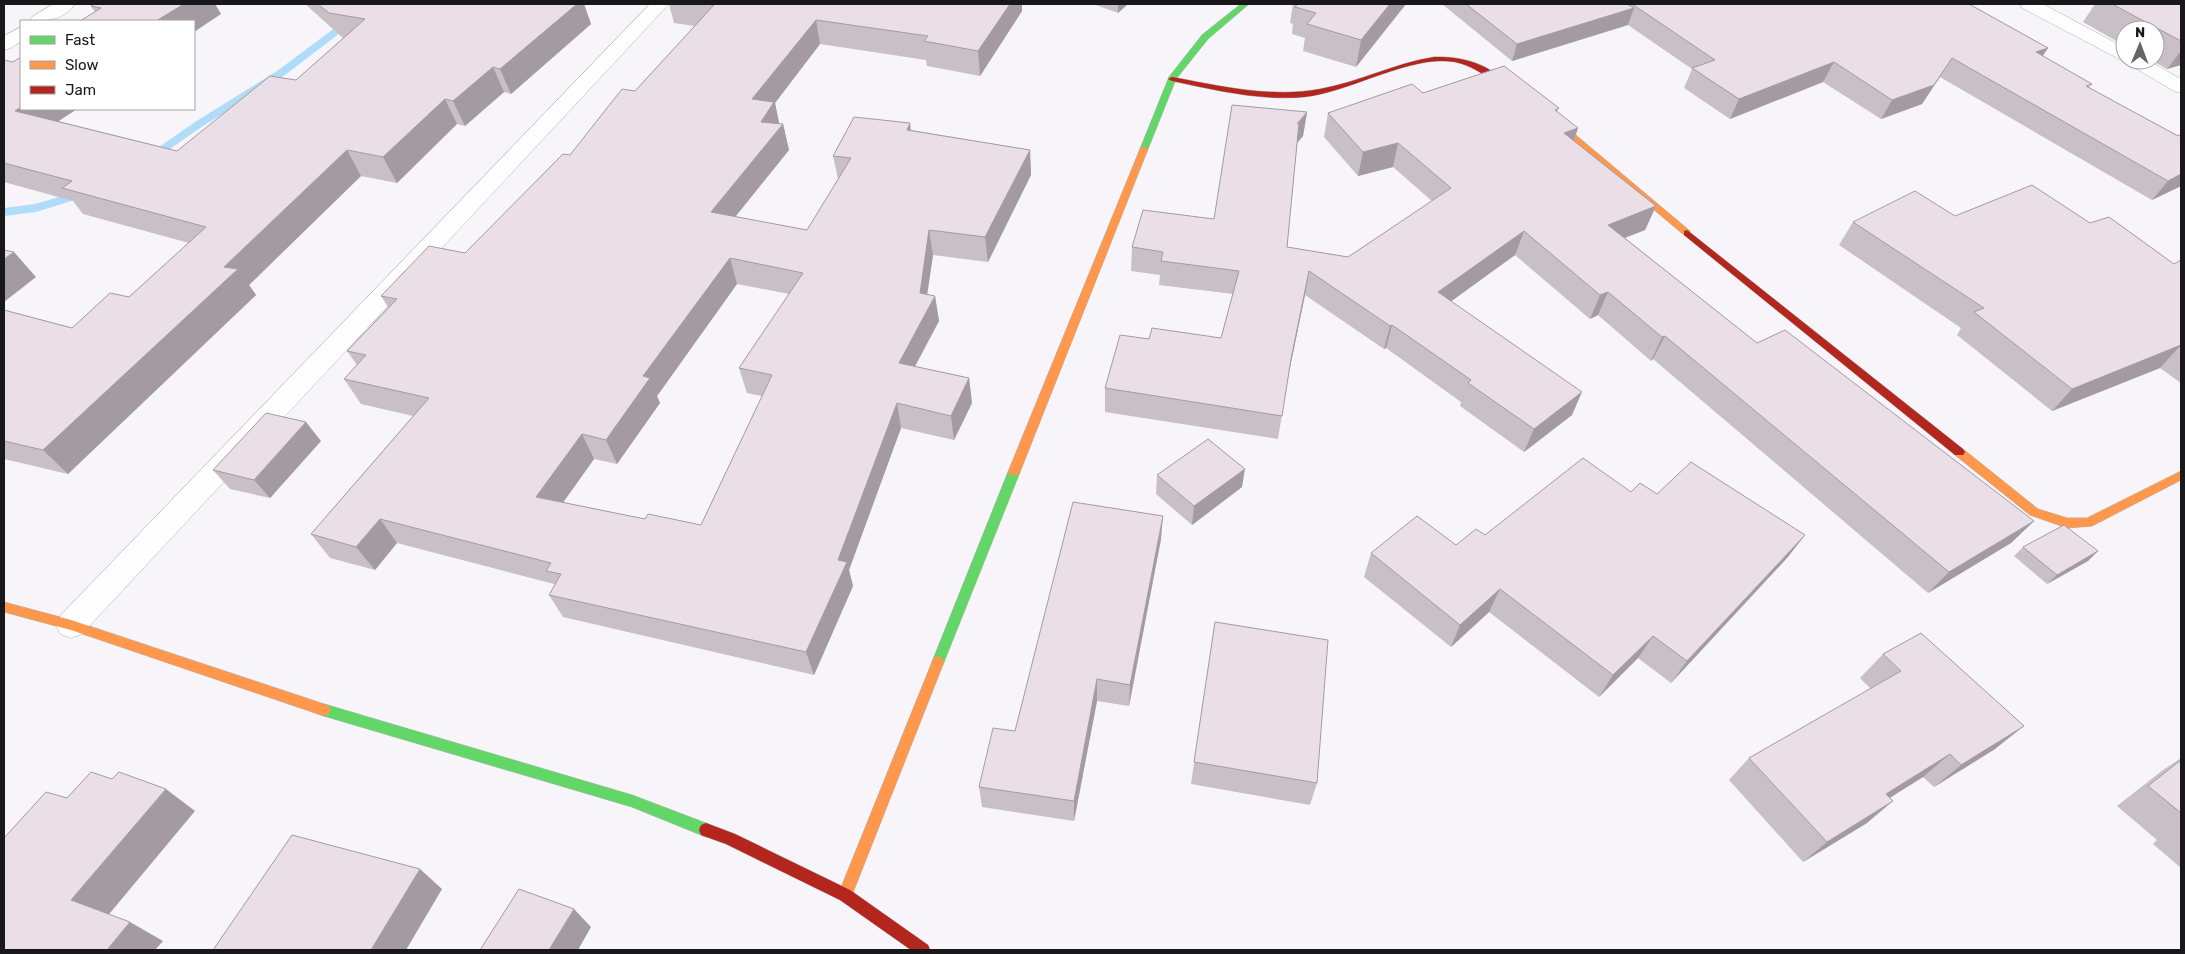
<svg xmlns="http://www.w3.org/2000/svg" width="2185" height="954" viewBox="0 0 2185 954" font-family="Rubik,sans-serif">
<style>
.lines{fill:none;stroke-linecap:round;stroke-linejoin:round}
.stream{fill:#b0dcfa;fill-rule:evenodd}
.street-casing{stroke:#b1b0b2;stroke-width:1}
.fast-casing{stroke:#b1b0b2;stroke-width:1}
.slow-casing{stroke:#b1b0b2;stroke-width:1}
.jam-casing{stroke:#b1b0b2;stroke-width:1}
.street{fill:#fefefe;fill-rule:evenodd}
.fast{fill:#63d668;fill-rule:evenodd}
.slow{fill:#ff974d;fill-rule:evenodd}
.jam{fill:#b3261e;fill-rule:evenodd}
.wall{fill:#c9bfc7;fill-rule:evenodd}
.shaded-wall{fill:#a49ba2}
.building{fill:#eadee7;stroke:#a49ba2;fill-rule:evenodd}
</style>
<rect width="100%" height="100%" fill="#f7f5f9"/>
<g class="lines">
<g class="stream">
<polygon points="367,4 378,4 285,75 203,126 154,160 146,160 145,158 146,156 195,122 277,71"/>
<polygon points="83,190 89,194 87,196 36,212 4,216 4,208 35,204"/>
</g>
<g class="street-casing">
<g id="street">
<path d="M53 4H75C64 20 47 21 30 21L32 17Z"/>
<polygon points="650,4 669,4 82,634 71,638 60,634 56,625 60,616"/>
<polygon points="2020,4 2043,4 2125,48 2125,60 2147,60 2181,79 2181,93 2174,91 2123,61 2022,8"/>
<polygon points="21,27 21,41 11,48 4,50 4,36"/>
</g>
</g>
<g class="fast-casing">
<g id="fast">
<polygon points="1241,4 1249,4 1208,39 1176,79 1148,149 1144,152 1141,151 1140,149 1169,77 1202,35"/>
<polygon points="1014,468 1018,469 1020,472 944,662 942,666 938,668 934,666 932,662 1008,472 1010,469"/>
<polygon points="324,704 632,795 711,825 713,830 711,835 706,837 632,807 324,716 319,714 318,710 319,706"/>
</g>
</g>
<g class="slow-casing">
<g id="slow">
<polygon points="1496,78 1502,78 1533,99 1690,231 1690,235 1684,235 1527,103 1496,82"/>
<polygon points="1144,146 1148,149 1020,472 1018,475 1010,475 1008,472 1140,149"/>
<polygon points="1959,448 1963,449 2038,509 2067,518 2087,518 2181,471 2181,480 2092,526 2067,528 2030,515 1955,455 1953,452"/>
<polygon points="4,602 71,620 324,704 329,706 330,710 329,714 324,716 71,630 4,612"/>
<polygon points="938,656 942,658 944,662 852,895 850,900 845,902 840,900 838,895 932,662 934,658"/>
</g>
</g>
<g class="jam-casing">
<g id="jam">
<path d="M1434 57C1458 56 1485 62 1503 80L1499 82H1496C1483 74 1470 65 1455 62 1411 54 1351 92 1304 97 1260 101 1215 90 1172 81L1168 79 1172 77C1220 86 1271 98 1320 89 1359 82 1395 63 1434 57Z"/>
<polygon points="1687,230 1963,449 1965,452 1963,455 1955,455 1684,235 1684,231"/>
<polygon points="706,823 735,834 850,890 928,945 930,950 911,950 840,900 726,844 701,835 699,830 701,825"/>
</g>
</g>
<use href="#street" class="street"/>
<use href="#fast" class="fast"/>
<use href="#slow" class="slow"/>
<use href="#jam" class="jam"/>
</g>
<g class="wall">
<polygon points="94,4 215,4 221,14 95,12 91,6"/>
<polygon points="305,4 584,4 591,24 511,94 504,92 465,126 457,124 397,183 361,176 249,285 256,295 68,474 4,459 4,310 72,328 129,297 189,243 83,214 73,201 4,182 4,60 21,109 77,109 58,121 177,151 296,80 343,38"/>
<path d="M669 4H1022V11L980 76 927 66 926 60 820 44 775 103 779 124H783L789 150 735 217 807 230 838 179 833 156 911 130 1030 150 1031 175 988 262 933 255 927 294 935 296 939 321 915 367 969 378 972 403 954 440 901 428 849 570 853 586 814 675 563 617 549 595 555 585 554 584 397 543 375 570 330 558 311 534 413 416 361 404 344 379 357 365 347 351 388 307 381 296 465 253 570 155 635 91 695 26 674 23ZM737 284 789 294 739 368 747 393 762 396 701 525 645 519 563 502 594 459 617 464 660 403 657 396Z"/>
<polygon points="1093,4 1128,4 1118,13"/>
<polygon points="1293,4 1406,4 1356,67 1303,51 1305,38 1292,34 1293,24 1290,23"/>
<polygon points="1442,4 1969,4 2048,48 2043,56 2092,84 2089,88 2178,136 2181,134 2181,186 2152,200 1940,77 1922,104 1881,119 1823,82 1730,119 1684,88 1692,69 1628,25 1512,61"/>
<polygon points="2095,4 2181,4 2181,65 2167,69 2151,60 2155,60 2155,30 2125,30 2125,46 2083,22"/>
<polygon points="1423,93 1559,108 1557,112 1578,128 1574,141 1656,206 1645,230 1625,238 1757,343 2034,521 2011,543 1928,593 1653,359 1651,361 1598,315 1590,319 1515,255 1451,301 1572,415 1524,452 1460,406 1461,402 1386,348 1384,349 1305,295 1289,372 1278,439 1105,412 1105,388 1149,339 1221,338 1233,294 1159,285 1160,275 1131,271 1132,247 1214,219 1307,112 1303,136 1297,143 1287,247 1348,257 1432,201 1393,167 1358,176 1324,137 1328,113"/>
<polygon points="1955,216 2090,223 2174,264 2181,260 2181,383 2160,368 2052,411 1957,335 1961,328 1839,245 1853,222"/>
<polygon points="321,441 270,498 230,489 213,470"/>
<polygon points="1157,475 1242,487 1192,525 1156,494"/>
<polygon points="1631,492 1657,494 1805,535 1787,558 1671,683 1638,658 1599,697 1489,612 1451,647 1364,577 1371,553 1456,545 1485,535"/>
<polygon points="1161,539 1129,706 1097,701 1074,821 982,807 979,787 1015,731"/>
<polygon points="2023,547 2098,551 2088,561 2047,584 2014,556"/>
<polygon points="1215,622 1317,783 1310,805 1191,784"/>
<polygon points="1883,654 1995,749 1934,787 1923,777 1889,798 1867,823 1803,862 1729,780 1749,758 1871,689 1860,678"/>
<polygon points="2181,758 2181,868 2153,844 2157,840 2117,806 2163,770"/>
</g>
<g class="shaded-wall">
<polygon points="184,4 215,4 221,14 194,32 194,21 156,21"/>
<polygon points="577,4 584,4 591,24 511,94 500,69"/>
<polygon points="1010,4 1022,4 1022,11 980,76 978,51"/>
<polygon points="1118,4 1128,4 1118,13"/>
<polygon points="1390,4 1406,4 1356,67 1361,40"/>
<polygon points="1634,8 1628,25 1512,61 1517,44"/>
<polygon points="816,20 820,44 775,103 780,127 783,124 789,150 719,237 711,212 752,99"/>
<polygon points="2048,48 2035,67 2036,52"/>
<polygon points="2181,51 2181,65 2167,69"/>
<polygon points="1952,58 1922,104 1881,119 1892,100"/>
<polygon points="1834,62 1823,82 1730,119 1739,99"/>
<polygon points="493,67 504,92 465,126 453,101"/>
<polygon points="445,99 457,124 397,183 383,157"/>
<polygon points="21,107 21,109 77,109 36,136 15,111"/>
<polygon points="1307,112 1303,136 1293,148 1297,124"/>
<polygon points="910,123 913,149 907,130"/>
<polygon points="1578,128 1570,152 1564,133"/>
<polygon points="1398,143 1393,167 1358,176 1363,152"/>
<polygon points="347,150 361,176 249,285 256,295 68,474 43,450 224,267"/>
<polygon points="1030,150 1031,175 988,262 985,237"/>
<polygon points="2181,174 2181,186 2152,200 2168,181"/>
<polygon points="1656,206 1645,230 1598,248 1608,225"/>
<polygon points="929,230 933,255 924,316 935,296 939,321 903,388 899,363 920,293"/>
<polygon points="1524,231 1515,255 1431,316 1438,292"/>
<polygon points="14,252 36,277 4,302 4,259"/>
<polygon points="730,258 737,284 657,396 660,403 617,464 606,440 643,376"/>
<polygon points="1309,271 1305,295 1287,382 1291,359"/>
<polygon points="1608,292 1598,315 1590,319 1600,295"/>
<polygon points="1392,325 1386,348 1384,349 1390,326"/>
<polygon points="1665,336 1653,359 1651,361 1662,337"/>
<polygon points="2181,345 2160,368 2052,411 2072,389"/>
<polygon points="969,378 972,403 954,440 951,416"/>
<polygon points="1582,392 1572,415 1524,452 1534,429"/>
<polygon points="897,403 901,428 849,570 853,586 814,675 806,652 838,560"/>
<polygon points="306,422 321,441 270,498 254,480"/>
<polygon points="582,434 594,459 550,521 536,497"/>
<polygon points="1245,469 1242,487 1192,525 1194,506"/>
<polygon points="1163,516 1161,539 1129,706 1130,685"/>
<polygon points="380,519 397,543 375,570 356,547"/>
<polygon points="2034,521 2011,543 1928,593 1949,572"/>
<polygon points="1805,535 1787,558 1671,683 1687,661"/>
<polygon points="2098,551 2088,561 2047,584 2057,575"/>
<polygon points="1500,589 1489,612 1451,647 1460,625"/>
<polygon points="1653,636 1638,658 1599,697 1613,675"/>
<polygon points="1097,679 1097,701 1074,821 1074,801"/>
<polygon points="2024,726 1995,749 1934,787 1961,765"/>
<polygon points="1950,754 1923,777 1861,816 1886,794"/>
<polygon points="166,789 195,811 105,919 71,900"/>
<polygon points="1893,801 1867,823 1803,862 1827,842"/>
<polygon points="420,869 442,889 406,950 371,950"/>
<polygon points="574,909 591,927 578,950 549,950"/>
<polygon points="130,922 163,941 155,950 107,950"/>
</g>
<g class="building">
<polygon points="94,4 184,4 156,21 80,21 101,8 91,6"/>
<polygon points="318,4 577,4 500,69 493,67 453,101 445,99 383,157 347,150 224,267 238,269 43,450 4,441 4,310 72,328 110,293 129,297 206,227 62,188 72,181 4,163 4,60 13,62 21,57 21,107 15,111 177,151 270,76 296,80 365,19 329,13"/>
<path d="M707 4H1010L978 51 924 41 928 36 816 20 752 99 774 102 761 122 783 124 711 212 807 230 851 158 833 156 854 117 910 123 907 130 1030 150 985 237 929 230 920 293 935 296 899 363 969 378 951 416 897 403 838 560 847 562 806 652 549 595 561 574 546 571 551 563 380 519 356 547 311 534 429 398 344 379 366 355 347 351 397 299 381 296 429 246 465 253 563 154 570 155 622 89 635 91 714 5ZM730 258 803 273 739 368 772 375 701 525 648 514 645 519 536 497 582 434 606 440 650 378 643 376Z"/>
<polygon points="1298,4 1390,4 1361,40 1307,24 1316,13 1295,7"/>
<polygon points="1466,4 1627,4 1634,8 1517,44"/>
<polygon points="1632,4 1969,4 2048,48 2036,52 2092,84 2086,86 2178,136 2181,134 2181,174 2168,181 1952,58 1934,85 1892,100 1834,62 1739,99 1692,68 1715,60"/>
<polygon points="2112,4 2181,4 2181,41"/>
<polygon points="1504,66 1559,108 1555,110 1578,128 1564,133 1656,206 1608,225 1757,343 1785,330 2034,521 1949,572 1665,336 1662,337 1608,292 1600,295 1524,231 1438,292 1582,392 1534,429 1468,383 1471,380 1392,325 1390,326 1309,271 1291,359 1282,416 1105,388 1120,335 1149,339 1152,328 1221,338 1239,271 1161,261 1163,252 1132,247 1143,210 1214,219 1232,105 1307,112 1297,124 1299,123 1287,247 1348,257 1451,188 1398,143 1363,152 1328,113 1412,84 1423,93"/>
<polygon points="2032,185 2090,223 2109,217 2174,264 2181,260 2181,345 2072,389 1974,312 1984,308 1853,222 1915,191 1955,216"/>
<polygon points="4,250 14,252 4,259"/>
<polygon points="266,413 306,422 254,480 213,470"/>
<polygon points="1208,439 1245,469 1194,506 1157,475"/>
<polygon points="1583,458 1631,492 1640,483 1657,494 1691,462 1805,535 1687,661 1653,636 1613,675 1500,589 1460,625 1371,553 1417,516 1456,545 1476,529 1485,535"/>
<polygon points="1073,502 1163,516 1130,685 1097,679 1074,801 979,787 993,728 1015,731"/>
<polygon points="2064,525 2098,551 2057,575 2023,547"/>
<polygon points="1215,622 1328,640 1317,783 1194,762"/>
<polygon points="1921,633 2024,726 1961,765 1950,754 1886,794 1893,801 1827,842 1749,758 1901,671 1883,654"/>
<polygon points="2181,760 2181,813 2148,786"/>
<polygon points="91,772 112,779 119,772 166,789 71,900 130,922 107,950 4,950 4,838 46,792 67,798"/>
<polygon points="292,835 420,869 371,950 213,950"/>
<polygon points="519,889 574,909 549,950 480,950"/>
</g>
<rect width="2185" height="954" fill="none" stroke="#18171a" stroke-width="10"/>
<rect x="20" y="20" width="175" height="90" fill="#ffffff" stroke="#a3a2a3"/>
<rect x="30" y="36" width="25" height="8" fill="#63d668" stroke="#a3a2a3"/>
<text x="65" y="45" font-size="15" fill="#18171a">Fast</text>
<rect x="30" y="61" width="25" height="8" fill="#ff974d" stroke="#a3a2a3"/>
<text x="65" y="70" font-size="15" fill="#18171a">Slow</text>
<rect x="30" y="86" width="25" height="8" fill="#b3261e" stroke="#a3a2a3"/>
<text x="65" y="95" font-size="15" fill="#18171a">Jam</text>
<g transform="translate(2140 45) rotate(1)"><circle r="24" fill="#ffffff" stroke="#a3a2a3"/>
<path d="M0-4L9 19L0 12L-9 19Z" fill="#666568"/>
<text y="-8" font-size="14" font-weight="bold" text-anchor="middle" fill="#18171a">N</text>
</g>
</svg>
